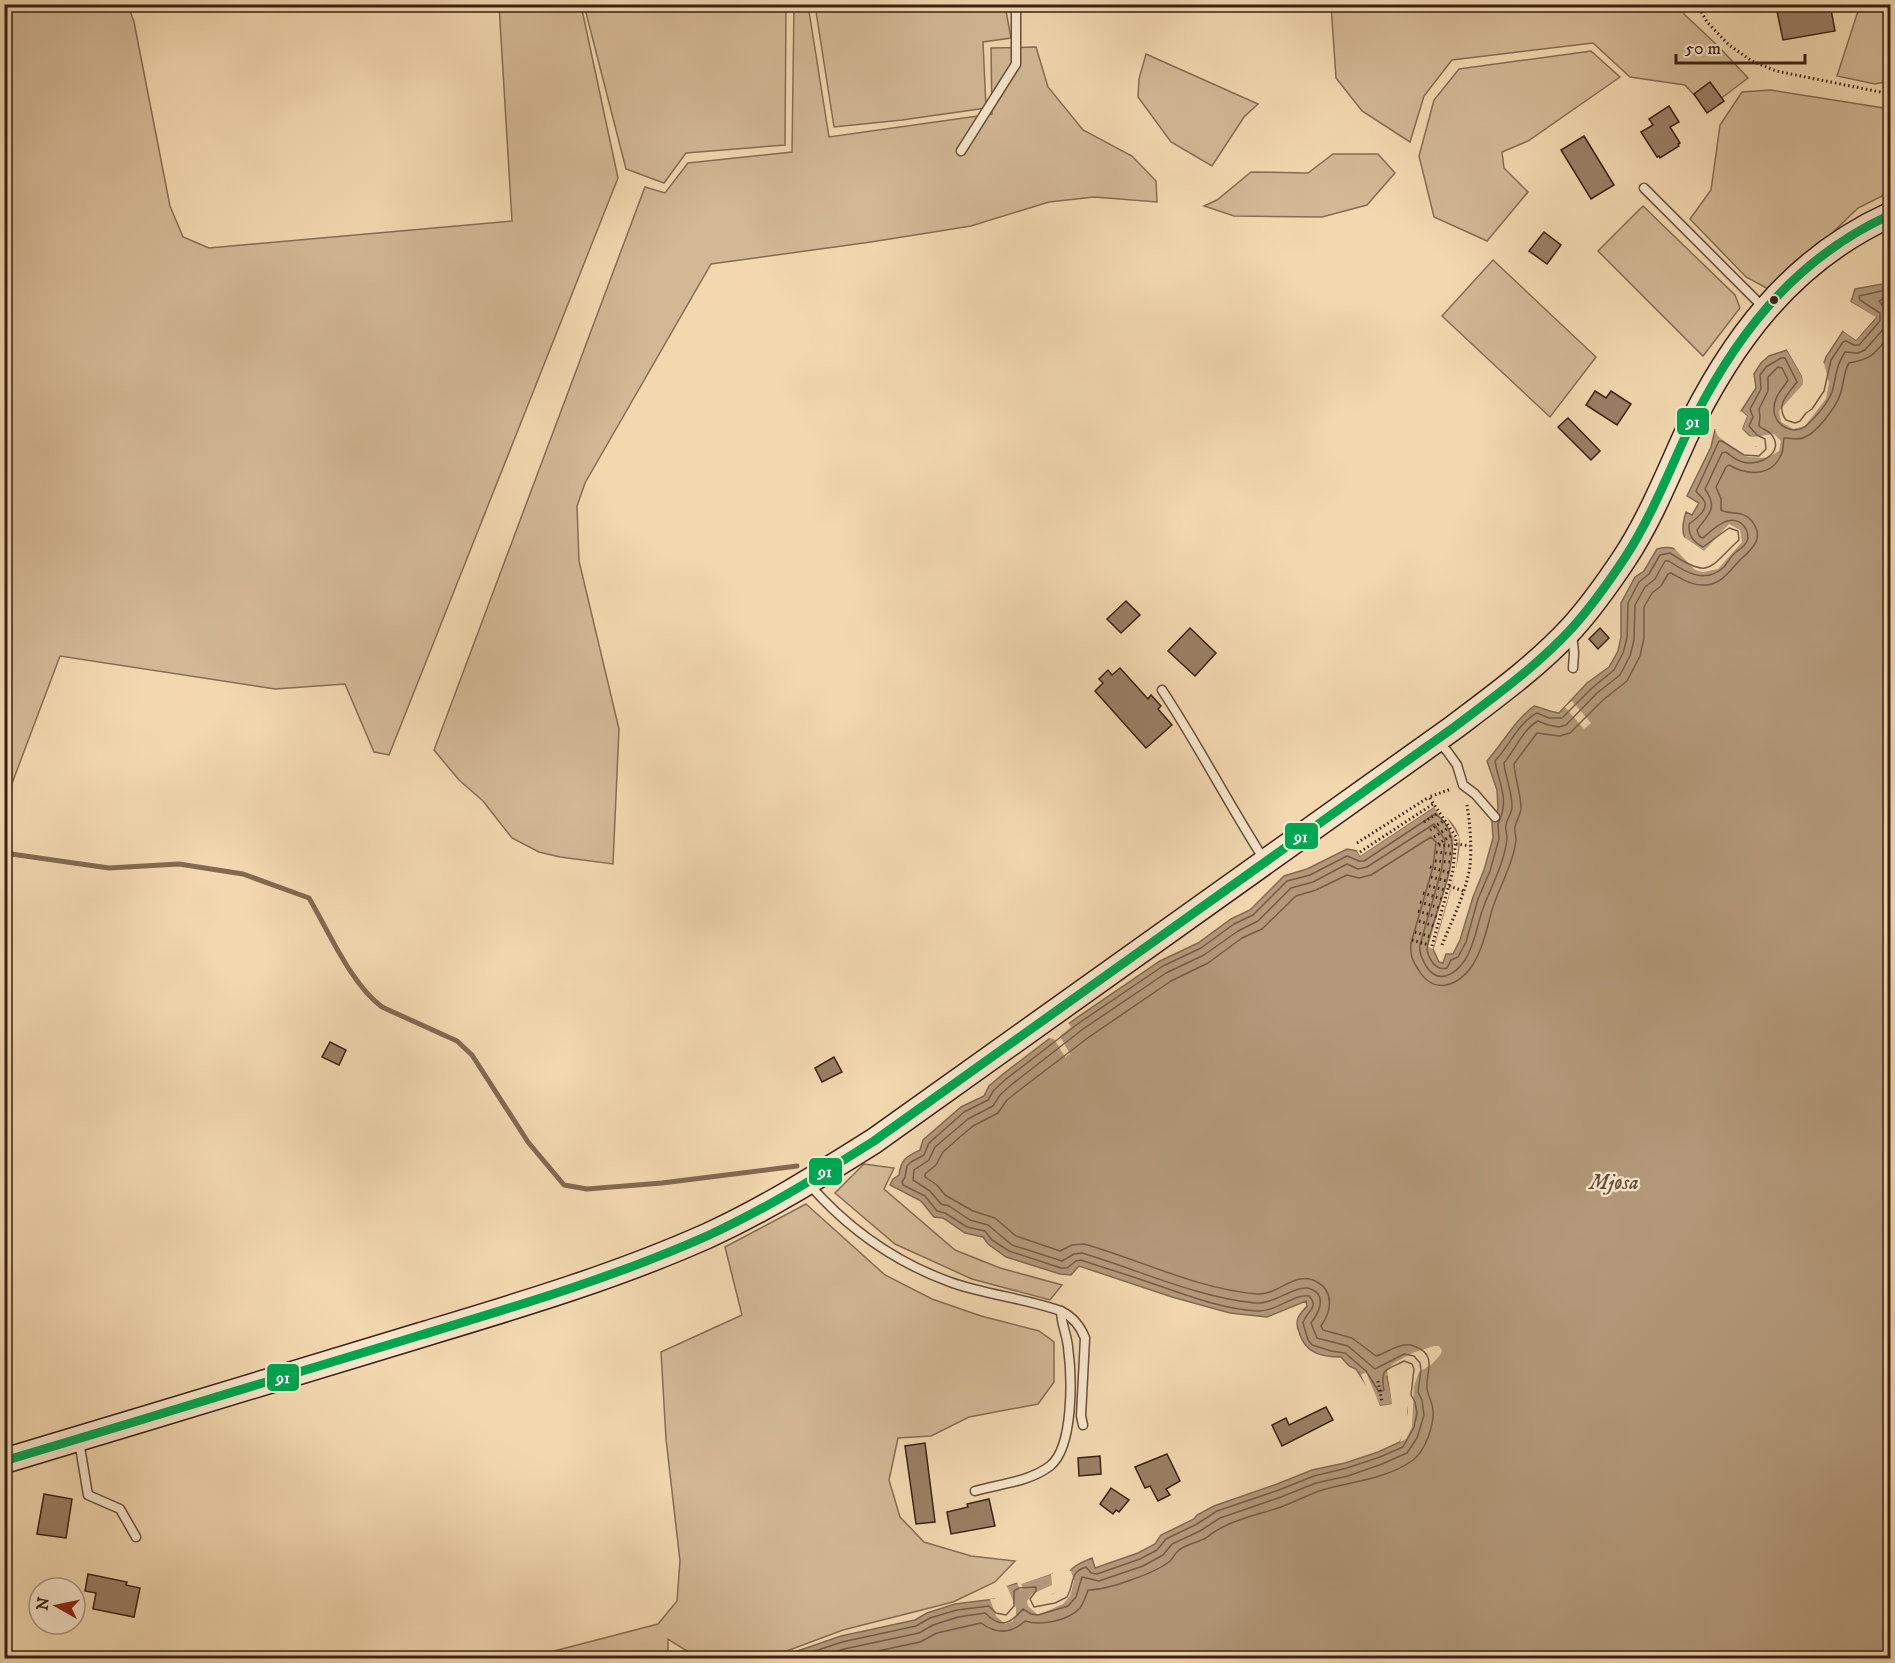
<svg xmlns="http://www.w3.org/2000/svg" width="1895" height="1663" viewBox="0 0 1895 1663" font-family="'IM FELL DW Pica',serif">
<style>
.green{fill:#d3b895;stroke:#866c54;stroke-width:1.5}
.water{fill:#b3997a;stroke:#836951;stroke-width:1.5}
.pier{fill:#f2d7af}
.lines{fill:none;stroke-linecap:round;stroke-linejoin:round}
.shore{stroke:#765c47;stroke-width:1.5}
.stream{stroke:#836951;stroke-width:5}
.building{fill:#9a7f65;stroke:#3a2014;stroke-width:1.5}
.service-casing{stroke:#684e3b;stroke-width:11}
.secondary-casing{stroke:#3a2014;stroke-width:27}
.path{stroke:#3a2014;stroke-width:3;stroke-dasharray:1.5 3;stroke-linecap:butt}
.service{stroke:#f7e5cb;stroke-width:8}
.secondary{stroke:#f7e5cb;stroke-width:24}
.bus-1-casing{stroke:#f7e5cb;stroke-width:14}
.bus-1{stroke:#00a651;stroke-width:9}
.bus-dot{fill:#3a2014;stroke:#f7e5cb;stroke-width:2}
.labels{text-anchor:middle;stroke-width:4.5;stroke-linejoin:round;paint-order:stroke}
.water-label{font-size:22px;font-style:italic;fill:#644a38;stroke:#f7e5cb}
.line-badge{stroke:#f7e5cb;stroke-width:2}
.badge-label{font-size:16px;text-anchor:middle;font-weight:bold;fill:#fff}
</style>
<rect width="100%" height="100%" fill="#f2d7af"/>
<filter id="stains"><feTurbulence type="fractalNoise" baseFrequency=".00333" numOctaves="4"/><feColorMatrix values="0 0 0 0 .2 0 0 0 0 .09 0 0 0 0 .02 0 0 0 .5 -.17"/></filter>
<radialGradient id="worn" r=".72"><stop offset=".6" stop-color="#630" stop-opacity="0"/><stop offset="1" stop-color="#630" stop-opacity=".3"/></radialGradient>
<g class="green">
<polygon points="5,4 128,5 134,22 170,206 183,237 209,248 512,221 499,5 581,5 618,178 389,755 374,752 345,684 275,689 60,656 5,802"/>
<polygon points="584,5 786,5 785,145 686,153 664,183 626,169"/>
<polygon points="794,5 808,5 829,137 992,114 991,48 1036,47 1048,87 1083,130 1132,156 1156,181 1157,202 1094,197 1049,202 971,226 871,242 711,264 585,483 577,506 579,561 619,729 613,864 560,857 539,852 512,838 483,801 459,780 434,750 645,187 665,193 688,163 792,152"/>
<polygon points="815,5 1005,5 1011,38 983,42 986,108 902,120 834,127"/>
<polygon points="1331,5 1681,5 1684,14 1718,46 1748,78 1707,109 1685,85 1630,77 1593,43 1452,60 1424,96 1410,142 1362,111 1336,78"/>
<polygon points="1860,5 1890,5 1890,81 1875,84 1837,76"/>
<polygon points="1591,51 1620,77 1528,141 1502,152 1504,168 1528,192 1487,241 1434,217 1419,156 1434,100 1459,69"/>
<polygon points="1146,54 1258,104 1244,117 1212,166 1171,142 1138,97 1139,79"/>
<polygon points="1770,90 1890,109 1890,192 1858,208 1772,291 1746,277 1690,219 1711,190 1720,125 1742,92"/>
<polygon points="1333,154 1378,154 1395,173 1367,205 1322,217 1234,216 1204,206 1217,200 1251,172 1308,173"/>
<polygon points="1643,206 1735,295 1740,308 1703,356 1598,251"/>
<polygon points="1493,260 1596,357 1550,417 1442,316"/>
<polygon points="864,1164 894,1168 884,1189 955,1250 1000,1268 1062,1285 1050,1300 972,1279 895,1244 835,1193"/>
<polygon points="806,1204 885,1275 932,1299 981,1316 1039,1331 1054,1342 1054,1382 1038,1404 969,1417 931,1436 898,1438 889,1480 900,1517 924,1542 971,1556 1015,1561 995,1582 953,1602 843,1630 768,1658 698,1658 668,1639 668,1658 527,1658 658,1624 677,1601 680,1561 666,1439 661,1352 742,1315 725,1247"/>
</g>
<path class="water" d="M1888 283 1890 287V1658H777L841 1636 915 1620 927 1613 955 1604 995 1599 999 1608 1005 1609 1009 1604 1007 1586 1052 1574 1053 1585 1037 1601 1064 1590C1069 1568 1070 1567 1092 1558L1095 1568 1138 1553 1155 1544 1161 1535 1194 1519 1197 1515 1214 1506 1277 1484 1312 1470 1345 1463 1378 1452 1400 1442 1408 1424V1367L1387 1377 1393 1404 1380 1406 1356 1369 1349 1366 1341 1357C1321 1357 1305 1353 1299 1332 1297 1327 1296 1323 1298 1318 1300 1313 1304 1310 1307 1306L1306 1301 1267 1317 1230 1313 1172 1297 1079 1266 1071 1275 1060 1274 1006 1257 988 1244 983 1237 965 1233 943 1218 934 1217 921 1201 890 1185 893 1179 899 1175C901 1159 906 1157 920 1150L923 1140 961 1107 984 1096 989 1086 1003 1074 1075 1019 1160 961 1198 943 1231 919 1250 910 1284 876 1307 869 1347 849 1357 851 1360 856 1434 807C1443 815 1454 823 1458 835 1464 854 1439 926 1433 949L1439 962 1443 963 1446 954H1453L1460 940 1473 897 1484 870 1493 838 1492 822 1498 809 1497 790 1487 761C1503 743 1514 721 1534 706 1543 708 1550 712 1559 713L1587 683 1609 667 1618 651 1621 637V603L1635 577 1644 571 1657 549C1676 544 1682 553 1697 562L1714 557 1730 534 1705 556C1685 543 1678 537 1686 512L1692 515 1699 503 1687 496 1711 447 1715 430 1746 450 1761 446 1742 429 1747 416 1741 411 1756 388 1754 374 1761 363 1769 356 1787 350 1802 376 1804 384 1789 402 1787 409 1796 417 1819 388 1821 371 1826 357 1843 331 1856 340 1876 318 1851 302 1855 289Z"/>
<g class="pier">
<polygon points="1849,301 1876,317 1856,340 1843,331 1845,328 1856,336 1872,318 1849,305"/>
<polygon points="1788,347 1804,374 1807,384 1791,403 1791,412 1795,413 1816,387 1821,362 1824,363 1829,383 1826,399 1808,422 1805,426 1793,429 1781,422 1779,411 1803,384 1802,376 1786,348"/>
<polygon points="1741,411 1747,416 1742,429 1749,436 1753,437 1774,434 1781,441 1779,451 1767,458 1749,457 1742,455 1718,436 1715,430 1720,428 1747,447 1756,447 1758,445 1752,443 1739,430 1740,424 1743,417 1740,413"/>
<polygon points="1729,524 1740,530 1742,542 1718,569 1703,572 1695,570 1673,547 1673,544 1698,559 1704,559 1686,548 1681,535 1704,551"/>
<polygon points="1572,701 1591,723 1584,729 1565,707"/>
<polygon points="1433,804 1439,805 1459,837 1456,871 1433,949 1428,947 1450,873 1454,838 1434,807 1360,856 1357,851 1360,850 1361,852"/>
<polygon points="1067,1021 1071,1027 1060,1036 1070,1054 1065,1057 1054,1039 1047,1038"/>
<polygon points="1434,1346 1439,1346 1442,1350 1441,1354 1432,1364 1419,1372 1414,1386 1412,1427 1406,1439 1400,1442 1408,1412 1407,1405 1402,1399 1401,1388 1404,1371 1391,1378 1395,1405 1380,1409 1371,1397 1361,1375 1366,1372 1380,1406 1392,1404 1387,1370 1394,1363 1412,1353"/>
<polygon points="1066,1571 1071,1571 1074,1581 1070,1596 1063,1604 1038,1615 1028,1606 1027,1601 1032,1594 1052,1585 1051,1574 1021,1584 1023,1589 1020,1590 1017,1582 1007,1586 1016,1608 1016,1615 1013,1621 1005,1624 996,1616 990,1599 995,1599 996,1597 1001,1606 1004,1606 1006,1603 1004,1588 1007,1586 1006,1583 1050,1572 1052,1574 1055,1573 1055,1591 1051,1595 1061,1589"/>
</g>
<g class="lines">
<g class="shore">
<path d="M1500 819C1509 798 1498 781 1495 761 1509 746 1519 722 1537 713L1549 718H1562L1592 688 1614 670 1623 653 1627 638 1628 603 1639 582 1649 574 1660 555 1670 553C1711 580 1708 568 1739 540L1738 531 1729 528 1703 547C1693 542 1688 535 1689 524 1695 520 1711 508 1703 499 1701 496 1698 494 1696 491L1719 441H1722L1744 455 1759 456 1766 449 1765 439 1757 435 1749 426 1753 417 1750 409 1761 389 1760 375 1766 367 1781 358H1785L1797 382C1788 394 1775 405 1786 420L1795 423 1800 421 1806 413 1812 409 1824 391 1831 360 1843 342 1846 341 1854 345H1859L1880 321V313L1860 300 1859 296 1890 289"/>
<path d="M794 1658 842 1642 916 1626 930 1618 957 1610 989 1606 996 1613 1006 1615 1014 1606V1591L1019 1588 1036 1587V1591L1030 1599 1034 1607 1055 1603 1067 1597C1075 1583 1069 1572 1086 1567L1091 1573 1097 1574 1140 1559 1157 1550 1166 1539 1197 1524 1217 1511 1279 1490 1314 1476 1347 1468 1380 1457 1403 1447 1414 1427 1417 1413 1415 1402 1411 1395 1414 1369 1412 1364 1404 1361C1385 1371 1380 1368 1384 1390L1379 1392 1366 1371 1345 1353 1331 1351 1312 1345 1308 1340 1303 1323C1306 1312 1320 1307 1309 1296 1295 1293 1276 1312 1257 1311 1218 1309 1179 1292 1142 1280 1122 1273 1101 1267 1081 1260L1076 1261 1067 1268H1061L1009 1251 992 1240 985 1231 967 1227 945 1213 937 1211 925 1196 903 1185 902 1182 905 1177 907 1166 911 1162 924 1155 929 1143 964 1112 988 1100 994 1090 1006 1079 1079 1023 1163 966 1201 948 1234 924 1253 915 1287 881 1310 875 1347 856 1359 861H1364L1435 814C1477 840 1429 915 1427 951 1430 960 1436 971 1447 968L1451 960 1458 957 1466 942 1478 899 1490 871 1499 839 1498 824 1500 819"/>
<path d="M817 1658 844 1649 919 1633 933 1625 958 1617 985 1613C1001 1629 1010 1624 1023 1609L1031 1614 1038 1615 1068 1606 1076 1597 1082 1577 1099 1581 1143 1566 1163 1555 1172 1544 1200 1531 1220 1518 1281 1497 1316 1483 1348 1476 1382 1464 1407 1453 1417 1438 1424 1415 1422 1400 1418 1392 1421 1370 1420 1363 1414 1356 1404 1354 1375 1369 1348 1346 1317 1338 1311 1323C1318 1314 1328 1296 1311 1289 1298 1283 1274 1305 1255 1303 1196 1297 1139 1270 1082 1253L1074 1254 1062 1261 1012 1245 988 1225 970 1220 949 1206 941 1204 930 1191 913 1180 914 1170 929 1160 935 1147 968 1119 993 1106 1000 1095 1011 1085 1083 1029 1166 973 1204 955 1238 931 1258 921 1291 888 1313 882 1347 864 1358 869 1367 867 1434 824 1445 840 1442 868 1420 945C1419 954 1422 958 1426 966 1438 985 1455 975 1465 960 1476 943 1477 922 1485 903 1493 883 1505 861 1507 838 1507 834 1505 829 1506 825 1507 818 1512 814 1512 807 1512 790 1505 777 1504 763 1515 750 1524 728 1538 721L1548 725 1559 727 1566 725 1597 693 1620 675 1630 656 1634 640 1635 605 1645 587 1655 579 1665 561H1669C1686 573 1706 584 1724 567 1728 562 1731 556 1736 552 1741 548 1746 546 1748 538 1748 534 1747 529 1743 525 1730 512 1713 529 1703 538L1699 536 1697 530C1708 514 1719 509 1705 489L1722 453 1726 452C1731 456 1737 461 1743 462 1760 467 1786 452 1771 434 1768 430 1762 429 1759 426L1760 416 1759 409 1768 391V377L1778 367 1782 368 1788 380C1782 390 1774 396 1774 409 1773 425 1794 437 1807 425 1816 417 1828 403 1832 392 1837 375 1835 368 1845 352L1858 353 1865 350 1886 326 1888 313 1879 301 1890 296"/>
<path d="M845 1658 920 1642 937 1633 981 1623C996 1634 1011 1634 1025 1621 1041 1626 1068 1621 1080 1608 1084 1602 1086 1596 1088 1590 1107 1590 1153 1574 1169 1562 1173 1559 1174 1555 1177 1552 1184 1544 1197 1543 1206 1538 1211 1534 1215 1531 1221 1528 1239 1518 1261 1514 1281 1507 1294 1502 1306 1496 1319 1491 1348 1482 1388 1479 1413 1460 1425 1451 1434 1426 1433 1411 1433 1403 1428 1396 1427 1389 1425 1373 1439 1355 1414 1346 1400 1341 1388 1353 1376 1356L1352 1338 1323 1330 1321 1326C1331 1312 1335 1292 1317 1282 1296 1269 1278 1296 1257 1294 1197 1289 1141 1260 1084 1244L1072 1245 1060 1251 1016 1236 995 1218 973 1211 945 1195 937 1185 925 1177V1174L936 1165 943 1152 961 1136 973 1126 998 1113 1007 1100 1017 1092 1089 1037 1171 981 1208 963 1242 938 1262 929 1296 896 1316 890 1347 875 1359 878 1371 875 1431 837 1436 842 1433 867 1411 943C1410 954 1412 960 1418 969 1433 995 1457 987 1472 966 1483 949 1487 928 1492 910 1499 887 1513 865 1516 840 1516 836 1514 831 1515 827 1516 821 1520 816 1521 809 1521 793 1515 779 1514 764L1537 733 1559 736 1570 733 1603 700 1627 681 1640 656 1644 638V607L1652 593 1661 586 1668 574 1671 573C1684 580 1692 586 1707 585 1723 583 1730 570 1740 560 1752 549 1766 538 1751 520 1742 510 1730 515 1721 510V499L1716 487 1726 467 1729 465C1746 475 1770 477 1780 457 1784 451 1783 444 1784 438 1790 438 1797 440 1803 438 1816 434 1836 407 1840 395 1844 384 1843 373 1849 363 1873 359 1875 353 1890 335"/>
</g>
<path class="stream" d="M4 853 109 868 179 864 243 874 309 898C329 932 351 984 382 1007L457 1041 472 1055 528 1142 564 1185 587 1189 662 1183 797 1166"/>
</g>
<g class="building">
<polygon points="1816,4 1830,4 1835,31 1783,40 1777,11"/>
<polygon points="1710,82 1724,101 1707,113 1694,94"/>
<polygon points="1669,106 1679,122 1670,127 1680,143 1678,144 1679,146 1660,158 1659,156 1657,157 1641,132 1653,125 1649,119"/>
<polygon points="1584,136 1614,185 1591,199 1561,150"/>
<polygon points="1544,232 1561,245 1547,264 1529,251"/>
<polygon points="1595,391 1606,398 1611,391 1631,404 1617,425 1586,405"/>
<polygon points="1568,418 1600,451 1591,460 1558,427"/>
<polygon points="1126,601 1140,615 1121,633 1107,619"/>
<polygon points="1190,628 1216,653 1195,676 1168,651"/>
<polygon points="1600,628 1609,638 1598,649 1589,639"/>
<polygon points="1120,668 1148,699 1151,695 1161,706 1158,709 1172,725 1146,748 1095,691 1103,683 1099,679 1108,670 1112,675"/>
<polygon points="330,1042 346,1050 339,1065 322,1057"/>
<polygon points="834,1057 842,1072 822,1082 815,1068"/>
<polygon points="1326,1407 1333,1420 1282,1446 1272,1425 1286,1418 1289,1425"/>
<polygon points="925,1443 935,1522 916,1524 905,1446"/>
<polygon points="1167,1454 1180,1481 1166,1489 1170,1495 1158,1501 1150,1486 1145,1488 1135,1467"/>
<polygon points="1100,1456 1101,1474 1079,1476 1078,1458"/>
<polygon points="1111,1488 1129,1500 1119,1512 1116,1510 1113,1514 1100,1504"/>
<polygon points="44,1494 72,1499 66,1538 37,1534"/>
<polygon points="989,1499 995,1526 951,1534 947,1512 968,1507 967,1504"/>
<polygon points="88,1574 127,1582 126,1585 140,1588 134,1617 93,1609 96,1593 85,1591"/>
</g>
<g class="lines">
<g class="service-casing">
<g id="service">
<polyline points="961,151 1016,64 1016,4"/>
<polyline points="1644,188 1764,308"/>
<polyline points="1572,633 1574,653 1573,668"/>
<path d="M1162 690C1199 746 1229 805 1265 861"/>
<polyline points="1438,742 1447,751 1457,765 1463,785 1475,794 1495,817"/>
<path d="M808 1183C846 1227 895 1262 950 1282 986 1295 1025 1298 1061 1311 1061 1323 1067 1335 1068 1347 1072 1376 1074 1447 1050 1466 1029 1482 999 1484 975 1491"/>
<path d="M1061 1311C1073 1317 1080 1325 1085 1338L1081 1416 1083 1425"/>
<polyline points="79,1441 88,1495 120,1509 136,1537"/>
</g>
</g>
<g class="secondary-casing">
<path id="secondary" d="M4 1461C143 1419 282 1378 421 1335 517 1306 615 1277 707 1236 766 1209 820 1175 874 1141L1453 728C1494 697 1537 666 1572 628 1591 607 1608 583 1624 559 1649 521 1666 479 1685 437 1731 341 1791 260 1890 215"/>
</g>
<g class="path">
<polyline points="1697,4 1707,22 1729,45 1752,61 1776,71 1890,94"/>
<polyline points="1424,822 1438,813"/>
<polyline points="1430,830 1443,821"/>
<polyline points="1434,837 1448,828"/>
<polyline points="1357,843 1429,797"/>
<polyline points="1438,844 1452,835"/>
<polyline points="1456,844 1470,846"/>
<polyline points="1439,845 1453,846"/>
<polyline points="1360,852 1433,804"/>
<polyline points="1436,852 1452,854"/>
<polyline points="1435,861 1451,862"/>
<polyline points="1430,867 1450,873"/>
<polyline points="1431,877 1447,881"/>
<polyline points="1429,886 1445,890"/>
<polyline points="1449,886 1463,891"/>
<polyline points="1423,893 1442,899"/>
<polyline points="1420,902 1440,908"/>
<polyline points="1418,911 1437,917"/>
<polyline points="1419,921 1434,926"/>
<polyline points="1415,932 1431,937"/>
<polyline points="1412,940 1429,945"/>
<path d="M1442 945C1452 920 1466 893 1470 866 1472 847 1470 824 1467 805"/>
<polyline points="1432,946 1453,870 1456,837 1429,797 1451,789"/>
<polyline points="1378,1381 1382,1402"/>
</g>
<use href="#service" class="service"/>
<use href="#secondary" class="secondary"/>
<g class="bus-1-casing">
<path id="bus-1" d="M4 1461C143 1419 282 1378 421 1335 517 1306 615 1277 707 1236 766 1209 820 1175 874 1141L1453 728C1494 697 1537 666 1572 628 1591 607 1608 583 1624 559 1649 521 1666 479 1685 437 1731 341 1791 260 1890 215"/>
</g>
<use href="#bus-1" class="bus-1"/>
</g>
<circle class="bus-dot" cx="1774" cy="300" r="5"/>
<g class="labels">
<g class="water-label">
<text x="1614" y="1189">Mjøsa</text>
</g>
</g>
<g class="line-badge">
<rect x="1676" y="407" width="34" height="29" rx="6" fill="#00a651"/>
<rect x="1284" y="822" width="35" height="28" rx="6" fill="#00a651"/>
<rect x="808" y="1157" width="35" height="29" rx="6" fill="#00a651"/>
<rect x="266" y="1363" width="34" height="29" rx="6" fill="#00a651"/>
</g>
<g class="badge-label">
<text x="1693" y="427">91</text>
<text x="1301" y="842">91</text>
<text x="825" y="1177">91</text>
<text x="283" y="1383">91</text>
</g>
<rect width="1895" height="1663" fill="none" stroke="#f2d7af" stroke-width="24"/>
<rect x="6" y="6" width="1883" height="1651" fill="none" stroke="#3a2014" stroke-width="3"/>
<rect x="12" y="12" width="1871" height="1639" fill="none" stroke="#3a2014" stroke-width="1.5"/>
<g transform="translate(57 1606) rotate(279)"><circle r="28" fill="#f7e5cb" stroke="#ab9682" stroke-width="1.5"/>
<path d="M0-4.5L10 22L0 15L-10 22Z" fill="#8f2418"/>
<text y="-9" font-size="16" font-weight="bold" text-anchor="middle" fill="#3a2014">N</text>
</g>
<path d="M1676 54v9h129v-9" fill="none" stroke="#3a2014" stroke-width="3"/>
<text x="1685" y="54" font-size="18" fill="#3a2014" stroke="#f7e5cb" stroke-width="4.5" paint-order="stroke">50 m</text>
<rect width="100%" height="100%" filter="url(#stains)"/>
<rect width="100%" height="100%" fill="url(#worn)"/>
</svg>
